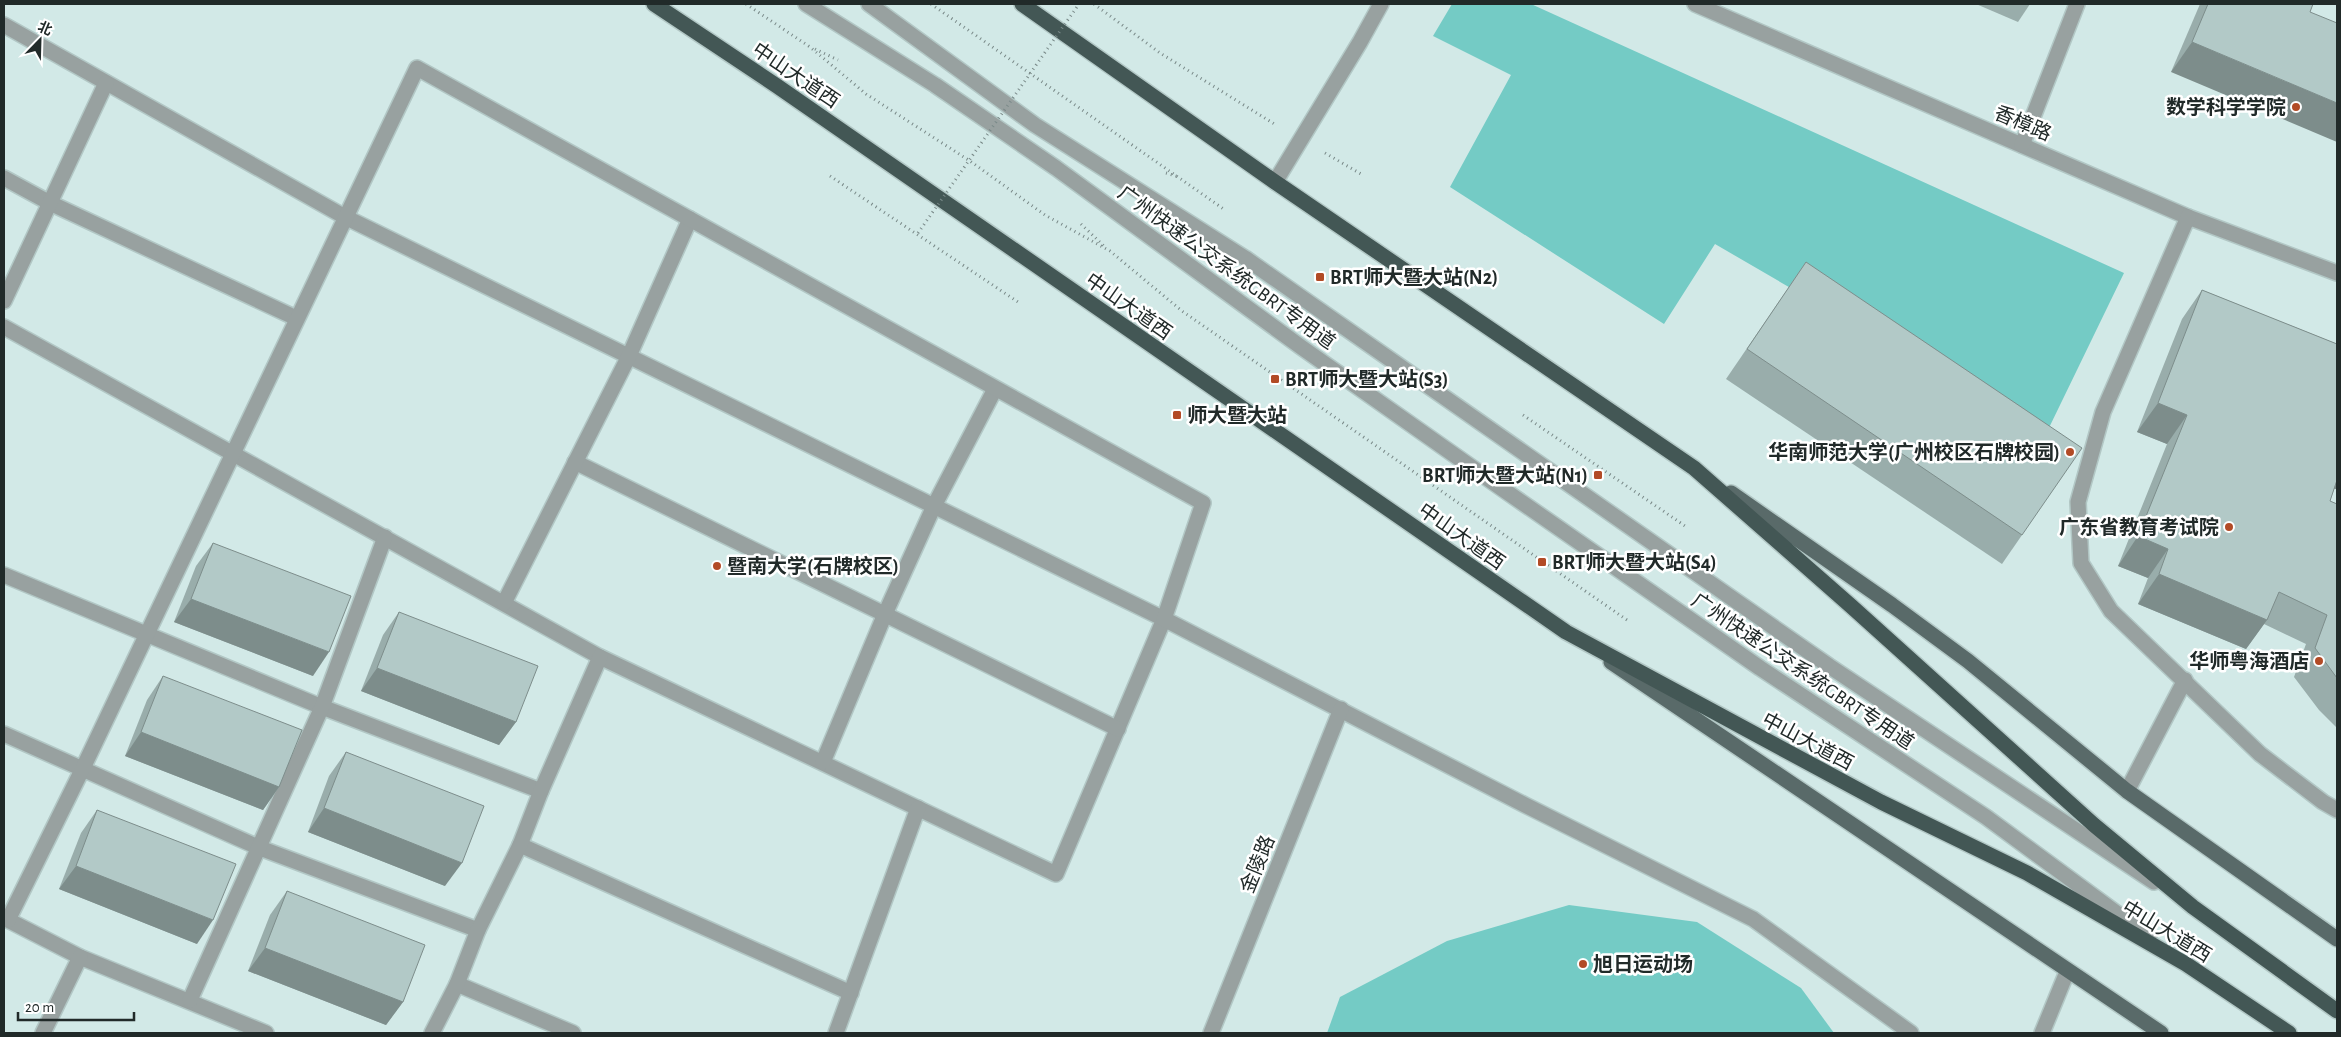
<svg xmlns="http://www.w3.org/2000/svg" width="2341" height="1037" viewBox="0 0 2341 1037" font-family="'Alegreya Sans','Noto Sans SC',sans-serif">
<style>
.green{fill:#74cbc5}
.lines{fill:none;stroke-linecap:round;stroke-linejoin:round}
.minor-casing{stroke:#b2c7c5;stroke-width:18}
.major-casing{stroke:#b2c7c5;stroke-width:18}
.highway-casing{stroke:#b2c7c5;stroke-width:18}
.path{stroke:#798988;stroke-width:3;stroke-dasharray:1 4;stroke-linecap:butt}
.minor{stroke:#98a1a0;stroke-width:15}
.major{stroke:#596a69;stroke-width:15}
.highway{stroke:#435755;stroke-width:15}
.path-bridge{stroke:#798988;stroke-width:3;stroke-dasharray:1 4;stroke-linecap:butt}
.wall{fill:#99adab}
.shaded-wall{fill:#7d8d8b}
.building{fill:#b2c9c7;stroke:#7d8d8b}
.poi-dot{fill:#b24b26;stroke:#fff;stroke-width:2}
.labels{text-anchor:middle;stroke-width:5;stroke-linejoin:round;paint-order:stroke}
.street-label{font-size:20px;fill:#212a29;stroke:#fff}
.poi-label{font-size:20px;font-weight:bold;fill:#212a29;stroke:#fff;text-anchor:start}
</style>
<rect width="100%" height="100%" fill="#d2e9e7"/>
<g class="green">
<polygon points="1452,4 1531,4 2124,273 2045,436 1715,244 1664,324 1450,187 1511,75 1433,36"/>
<polygon points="1569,905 1697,922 1801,988 1834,1033 1327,1033 1340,997 1447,941"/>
</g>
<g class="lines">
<g class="minor-casing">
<g id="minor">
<polyline points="806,4 935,85 1056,168 1301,347 1504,490 1760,668 1986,817 2149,937"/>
<polyline points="869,4 1035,125 1245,258 1829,666 2154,882"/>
<polyline points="1695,4 2188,217 2337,273"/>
<polyline points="4,25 345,217 1164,619 1056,874 600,657 4,327"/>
<polyline points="2022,145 2077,4"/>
<polyline points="4,178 50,203 296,318"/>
<polyline points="1275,182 1360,42 1381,4"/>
<polyline points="2188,217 2103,412 2078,502 2081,563 2111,611 2260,754 2323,802 2337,810"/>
<polyline points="4,301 106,83"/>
<polyline points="575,462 1118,729"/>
<polyline points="4,575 322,707 541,791"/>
<polyline points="504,603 629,356 690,219"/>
<polyline points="4,734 260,848 478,930"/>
<polyline points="823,762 885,614 934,506 995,389"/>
<polyline points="2127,791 2185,680"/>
<polyline points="520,845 851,993"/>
<polyline points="4,918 80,957 266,1033"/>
<polyline points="8,920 83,768 417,68 1203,503 1164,619 1525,805 1753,919 1911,1033"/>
<polyline points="457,984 573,1033"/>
<polyline points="190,1000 322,707 385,537"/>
<polyline points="43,1033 80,957"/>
<polyline points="432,1033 457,984 478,930 520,845 541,791 600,657"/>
<polyline points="836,1033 918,808"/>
<polyline points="1211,1033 1341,709"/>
<polyline points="2042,1033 2067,972"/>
</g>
</g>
<g class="major-casing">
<g id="major">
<polyline points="1731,493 1892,605 1968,661 2127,791 2337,939"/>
<polyline points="1611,662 2161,1033"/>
</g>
</g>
<g class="highway-casing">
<g id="highway">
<polyline points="654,4 777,86 1566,632 1881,802 2027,873 2186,964 2289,1033"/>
<polyline points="1022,4 1275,182 1694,468 1851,606 2094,825 2193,907 2337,1011"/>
</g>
</g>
<g class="path">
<polyline points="746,4 810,47 866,94 970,161 1045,215 1110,251 1182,311 1627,620"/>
<polyline points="931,4 1225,210"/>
<polyline points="1094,4 1160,53 1276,125"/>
<polyline points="815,49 838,60"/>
<polyline points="1325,153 1361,174"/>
<polyline points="1166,173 1179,177"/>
<polyline points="830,176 1021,304"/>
<polyline points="1081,224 1105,247"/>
<polyline points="1523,415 1688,528"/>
</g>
<use href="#minor" class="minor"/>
<use href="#major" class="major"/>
<use href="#highway" class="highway"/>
<polyline class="path-bridge" points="918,233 1079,4"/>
</g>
<g class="wall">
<polygon points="1976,4 2030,4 2018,22"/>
<polygon points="2200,4 2313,4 2171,72"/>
<polygon points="1806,262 2022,535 2002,564 1726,379"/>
<polygon points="2202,290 2337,344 2337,489 2334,489 2330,501 2337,504 2337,728 2319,710 2294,677 2306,644 2264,624 2246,649 2138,604 2148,578 2118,566 2167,444 2137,432 2182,319"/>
<polygon points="213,543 313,676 174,622 196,566"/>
<polygon points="399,612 516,722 499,745 361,691 383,635"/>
<polygon points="163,676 279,787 263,810 125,756 147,700"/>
<polygon points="346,752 445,886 308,832 329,776"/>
<polygon points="97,810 197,944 59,889 81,833"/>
<polygon points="287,891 403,1002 386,1025 248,971 270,915"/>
</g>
<g class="shaded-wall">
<polygon points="2192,42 2337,103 2337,142 2171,72"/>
<polygon points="2158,403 2187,415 2167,444 2137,432"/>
<polygon points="2337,470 2337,489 2324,488"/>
<polygon points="2138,536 2168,549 2148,578 2118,566"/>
<polygon points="2159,574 2267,620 2246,649 2138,604"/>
<polygon points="191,599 329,652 313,676 174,622"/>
<polygon points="377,668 516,722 499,745 361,691"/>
<polygon points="141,732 279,787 263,810 125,756"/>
<polygon points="324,808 462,863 445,886 308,832"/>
<polygon points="76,866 213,920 197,944 59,889"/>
<polygon points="265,948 403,1002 386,1025 248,971"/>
</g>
<g class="building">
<polygon points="2208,4 2313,4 2310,12 2337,23 2337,103 2192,42"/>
<polygon points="1806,262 2082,448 2022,535 1747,349"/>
<polygon points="2202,290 2337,344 2337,480 2330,501 2337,504 2337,678 2315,648 2327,615 2279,592 2267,620 2159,574 2168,549 2138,536 2187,415 2158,403"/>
<polygon points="213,543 351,596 329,652 191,599"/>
<polygon points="399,612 538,666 516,722 377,668"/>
<polygon points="163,676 302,730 279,787 141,732"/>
<polygon points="346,752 484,806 462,863 324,808"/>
<polygon points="97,810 236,864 213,920 76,866"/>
<polygon points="287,891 425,945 403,1002 265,948"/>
</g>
<g class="poi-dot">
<circle cx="2296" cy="107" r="5"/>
<rect x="1315" y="272" width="10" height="10" rx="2.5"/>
<rect x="1270" y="374" width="10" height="10" rx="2.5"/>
<rect x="1172" y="410" width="10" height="10" rx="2.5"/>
<circle cx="2070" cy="452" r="5"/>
<rect x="1593" y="470" width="10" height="10" rx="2.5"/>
<circle cx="2229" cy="527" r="5"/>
<rect x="1537" y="557" width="10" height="10" rx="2.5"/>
<circle cx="717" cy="566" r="5"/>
<circle cx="2319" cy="661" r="5"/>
<circle cx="1583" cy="964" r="5"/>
</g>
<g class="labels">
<g class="street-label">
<text transform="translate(796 75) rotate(34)" y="7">中山大道西</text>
<text transform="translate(2023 123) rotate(23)" y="7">香樟路</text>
<text transform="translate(1227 267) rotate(36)" y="7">广州快速公交系统GBRT专用道</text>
<text transform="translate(1129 306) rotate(35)" y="7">中山大道西</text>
<text transform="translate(1462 536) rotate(35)" y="7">中山大道西</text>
<text transform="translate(1803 671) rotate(34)" y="7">广州快速公交系统GBRT专用道</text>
<text transform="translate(1808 741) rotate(28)" y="7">中山大道西</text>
<text transform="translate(1257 864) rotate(-68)" y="7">金陵路</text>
<text transform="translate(2167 931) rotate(31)" y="7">中山大道西</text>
</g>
<g class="poi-label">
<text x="2286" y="114" text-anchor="end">数学科学学院</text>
<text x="1330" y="284">BRT师大暨大站(N2)</text>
<text x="1285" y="386">BRT师大暨大站(S3)</text>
<text x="1187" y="422">师大暨大站</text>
<text x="2060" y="459" text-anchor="end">华南师范大学(广州校区石牌校园)</text>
<text x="1588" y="482" text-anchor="end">BRT师大暨大站(N1)</text>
<text x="2219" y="534" text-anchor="end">广东省教育考试院</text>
<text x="1552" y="569">BRT师大暨大站(S4)</text>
<text x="727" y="573">暨南大学(石牌校区)</text>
<text x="2309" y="668" text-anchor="end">华师粤海酒店</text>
<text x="1593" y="971">旭日运动场</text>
</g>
</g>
<rect width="2341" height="1037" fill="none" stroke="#212a29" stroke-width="10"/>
<g transform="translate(40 40) rotate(23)" stroke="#ffffff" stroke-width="4" paint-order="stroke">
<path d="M0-4L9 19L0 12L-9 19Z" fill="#212a29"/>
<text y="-8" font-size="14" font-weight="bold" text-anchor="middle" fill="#212a29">北</text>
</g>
<path d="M18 1012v8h116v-8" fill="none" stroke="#212a29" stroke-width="2.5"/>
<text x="25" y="1012" font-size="15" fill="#212a29" stroke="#ffffff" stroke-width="4" paint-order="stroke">20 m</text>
</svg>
